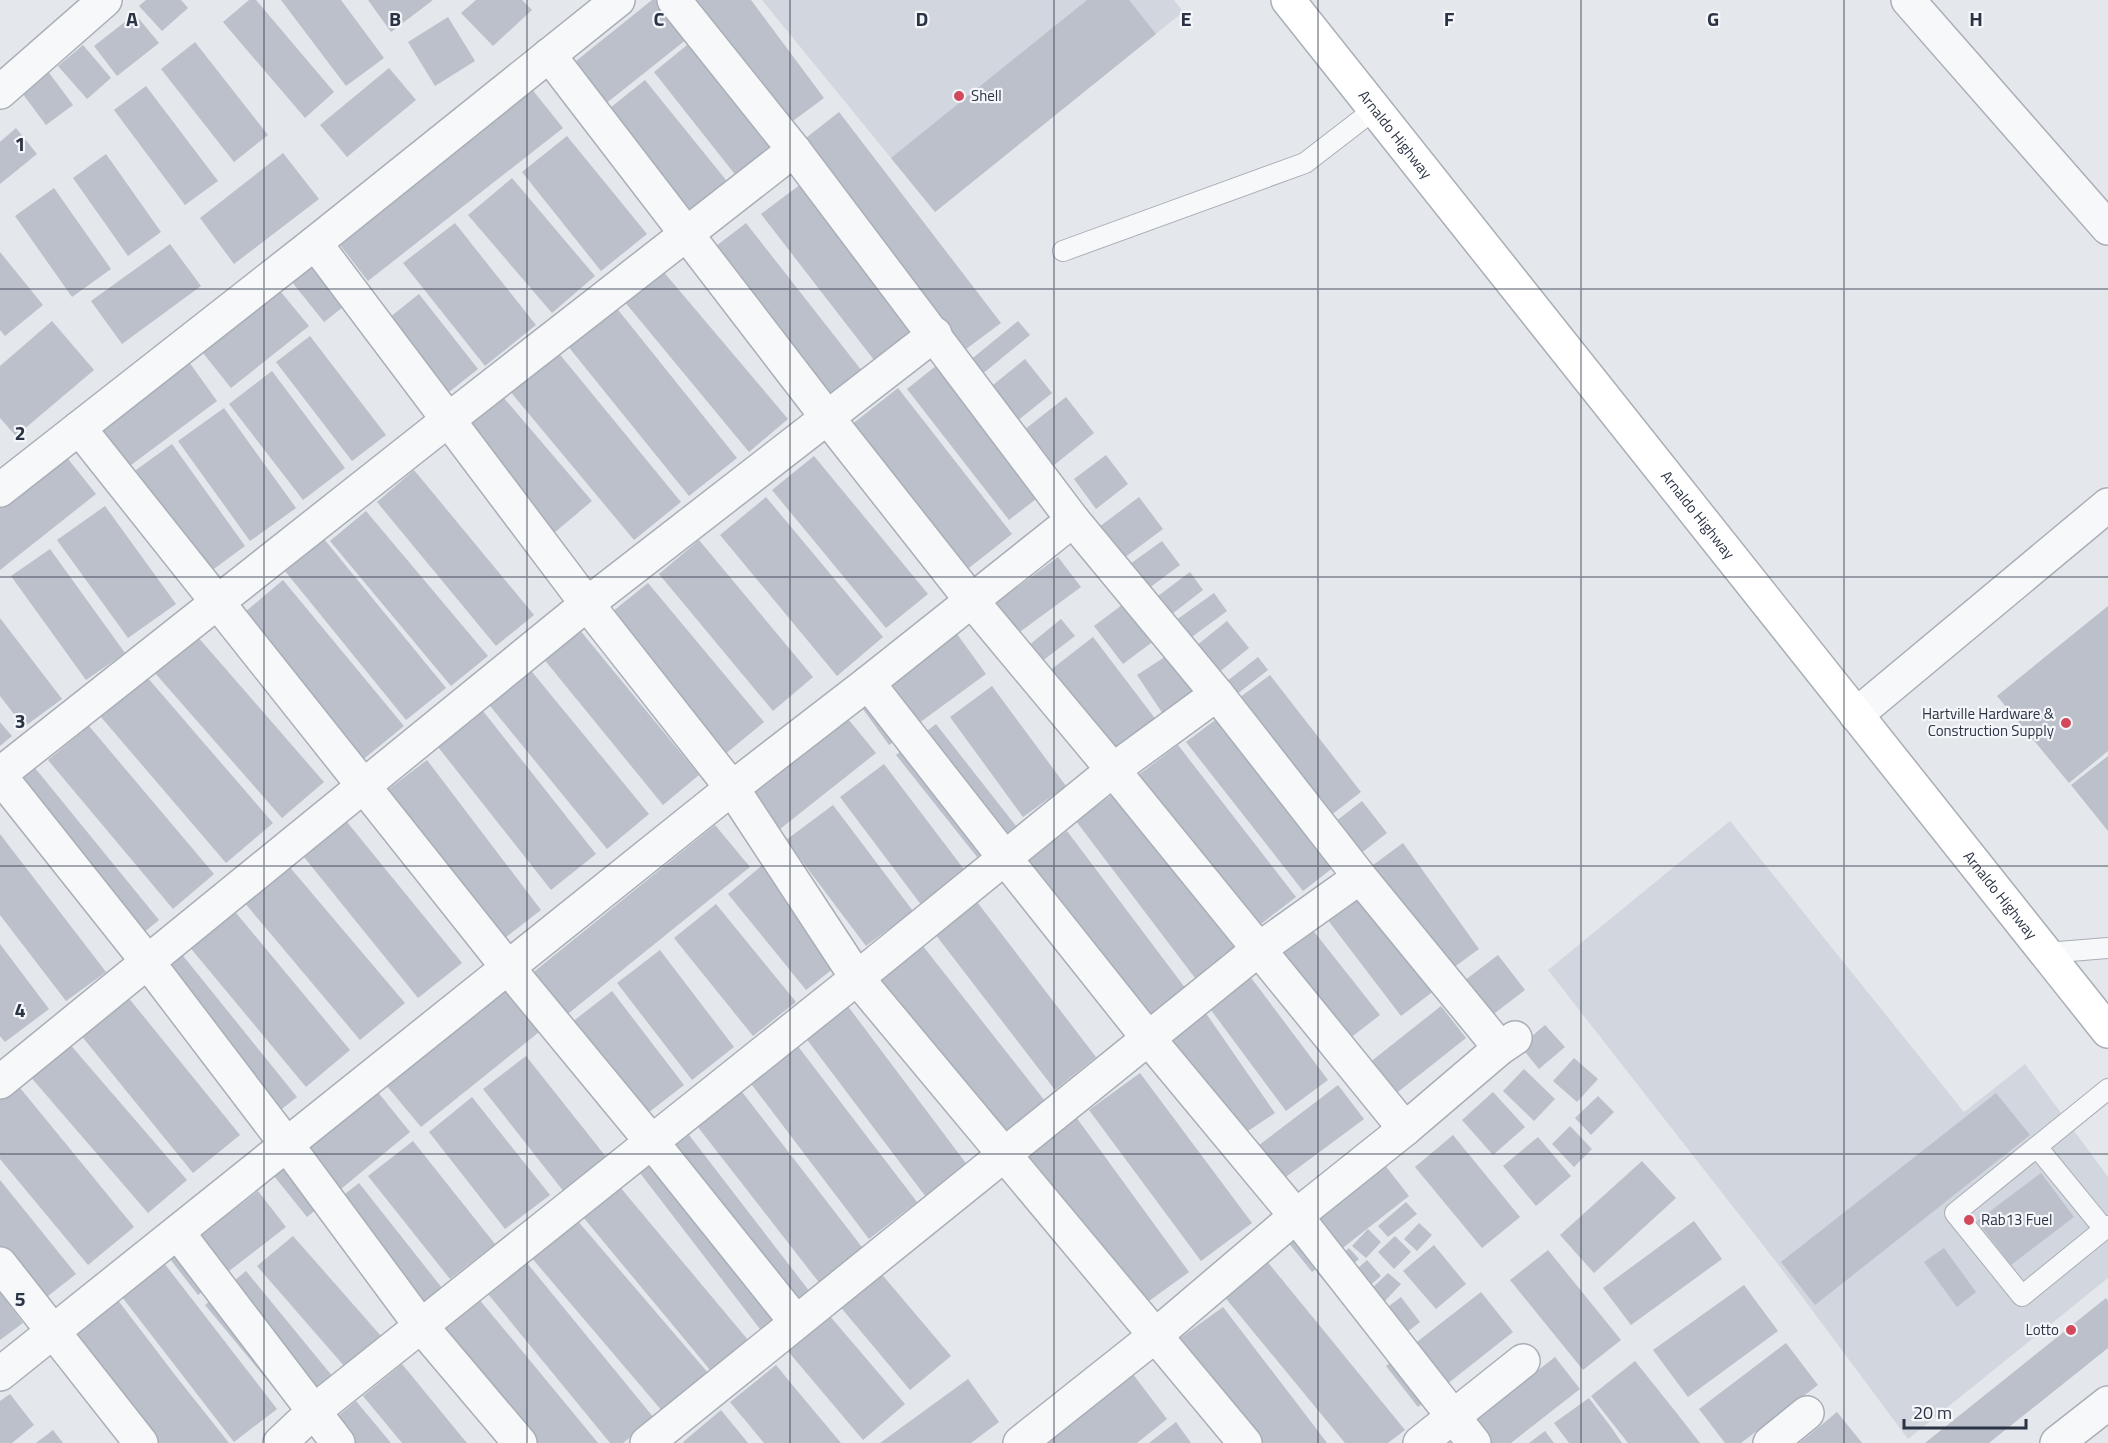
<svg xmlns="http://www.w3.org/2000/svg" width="2108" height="1443" viewBox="0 0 2108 1443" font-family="'Titillium Web',sans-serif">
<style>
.built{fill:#d2d6de}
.building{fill:#bbc0ca}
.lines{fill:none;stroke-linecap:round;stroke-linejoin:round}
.lane-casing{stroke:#a9aeb7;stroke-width:22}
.street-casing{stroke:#a9aeb7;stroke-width:36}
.secondary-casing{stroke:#a9aeb7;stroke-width:36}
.lane{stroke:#f7f8fa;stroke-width:20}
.street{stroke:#f7f8fa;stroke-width:33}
.secondary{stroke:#fff;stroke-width:33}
.grid{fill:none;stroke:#2b3445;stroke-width:1.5;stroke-opacity:0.55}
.poi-dot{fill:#d1495b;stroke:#f4f6f9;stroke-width:2}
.labels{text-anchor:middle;stroke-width:4.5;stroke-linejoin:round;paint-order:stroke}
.poi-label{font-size:15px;fill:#2b3445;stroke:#f4f6f9;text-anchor:start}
.street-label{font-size:15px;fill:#2b3445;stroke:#f4f6f9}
.grid-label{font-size:20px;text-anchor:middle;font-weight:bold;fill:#2b3445;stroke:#f4f6f9;stroke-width:4.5;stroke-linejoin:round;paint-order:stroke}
</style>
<rect width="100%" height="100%" fill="#e4e7ec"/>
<g class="built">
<polygon points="762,0 1174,0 1183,12 935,212"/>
<polygon points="1730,821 1964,1112 2025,1064 2108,1177 2108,1278 1908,1439 1777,1263 1548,970"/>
</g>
<g class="building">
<polygon points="146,0 181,0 188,8 162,31 139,6"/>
<polygon points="249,0 256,0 334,92 305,118 223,22"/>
<polygon points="281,0 341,0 384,58 346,86"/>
<polygon points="368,0 433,0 391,32"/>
<polygon points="476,0 522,0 532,10 493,46 461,13"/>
<polygon points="652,0 664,0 692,35 599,109 566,69"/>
<polygon points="686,0 751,0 824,98 782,129"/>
<polygon points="1087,0 1129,0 1156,34 935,212 891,158"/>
<polygon points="135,14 159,43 117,76 94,46"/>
<polygon points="448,17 475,61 435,86 408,42"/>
<polygon points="692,41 780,151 741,182 654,72"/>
<polygon points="195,42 268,135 234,162 161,69"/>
<polygon points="83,45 111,78 87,99 58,66"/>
<polygon points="389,68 416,100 347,157 320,125"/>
<polygon points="47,70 73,105 46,125 19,89"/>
<polygon points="645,80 730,185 690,217 605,112"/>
<polygon points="146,86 218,181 185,205 114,110"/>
<polygon points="531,88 563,128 368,281 336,240"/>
<polygon points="839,112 1001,323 958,355 797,145"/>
<polygon points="16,128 37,154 0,184 0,142"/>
<polygon points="567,136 647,234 601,271 522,172"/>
<polygon points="283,153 319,199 234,264 200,218"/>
<polygon points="106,154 161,232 128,256 73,178"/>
<polygon points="512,178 595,276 552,313 468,215"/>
<polygon points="801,184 913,330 874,360 761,214"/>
<polygon points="54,188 111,269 72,297 15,216"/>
<polygon points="455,223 536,325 485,366 403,263"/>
<polygon points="746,223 862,371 823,401 707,253"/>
<polygon points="170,244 201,286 122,344 91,301"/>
<polygon points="0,252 43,305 5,336 0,330"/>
<polygon points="320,261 352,300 324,322 292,282"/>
<polygon points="662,270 788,419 749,452 624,301"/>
<polygon points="276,286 309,326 231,388 199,348"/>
<polygon points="419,294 478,369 439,400 380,325"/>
<polygon points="615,306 737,458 689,496 567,345"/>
<polygon points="52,321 94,370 16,436 0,418 0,366"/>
<polygon points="1018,321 1030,335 975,380 963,366"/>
<polygon points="310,336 386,435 352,461 276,362"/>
<polygon points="557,351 681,502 634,540 509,390"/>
<polygon points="1025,359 1052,393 1011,426 983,393"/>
<polygon points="942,361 1045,492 1009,520 907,389"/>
<polygon points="189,362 217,401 123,471 95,432"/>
<polygon points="272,371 345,468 303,500 229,404"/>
<polygon points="898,388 1012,534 960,575 846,429"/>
<polygon points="497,390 592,501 554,533 459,421"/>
<polygon points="1066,397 1094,433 1048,470 1019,434"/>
<polygon points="224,408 296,508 250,541 178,441"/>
<polygon points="172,444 245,546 203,577 129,475"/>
<polygon points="61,450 96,494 0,570 0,497"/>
<polygon points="1106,455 1128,484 1096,509 1074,479"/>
<polygon points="814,456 928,594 886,628 772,490"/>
<polygon points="414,470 534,615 496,646 377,502"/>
<polygon points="766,497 883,637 837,676 720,535"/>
<polygon points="1139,497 1163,529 1124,558 1099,527"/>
<polygon points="105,506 176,604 128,638 57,540"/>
<polygon points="366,511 488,656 451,686 330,541"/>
<polygon points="324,539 446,688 406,720 285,571"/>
<polygon points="699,540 813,677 773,711 659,574"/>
<polygon points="1162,541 1180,565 1148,589 1130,564"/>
<polygon points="50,549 125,653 86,680 11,576"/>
<polygon points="1058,557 1081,587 1013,637 991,607"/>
<polygon points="1190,572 1203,590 1172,614 1158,596"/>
<polygon points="283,580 404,726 360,762 239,617"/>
<polygon points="648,583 764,722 718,760 602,620"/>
<polygon points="1214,593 1227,611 1185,642 1172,623"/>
<polygon points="1130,599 1159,637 1123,664 1094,626"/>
<polygon points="2108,606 2108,751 2069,783 1997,696"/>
<polygon points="0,618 62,699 24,727 0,696"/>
<polygon points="1061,619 1075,636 1041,662 1028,646"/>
<polygon points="1227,621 1249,648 1213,677 1191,650"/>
<polygon points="579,629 699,775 663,805 543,658"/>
<polygon points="957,634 986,674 889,745 860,705"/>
<polygon points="197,636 324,782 282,818 155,673"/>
<polygon points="1093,637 1157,721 1112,755 1048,672"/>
<polygon points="1174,651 1201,689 1163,714 1137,675"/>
<polygon points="1258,657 1268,670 1232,698 1222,685"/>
<polygon points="528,667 649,814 607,849 486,701"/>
<polygon points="1270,675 1361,792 1326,819 1235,701"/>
<polygon points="147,677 273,823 226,863 101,717"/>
<polygon points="992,686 1066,786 1023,817 950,717"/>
<polygon points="483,711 596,854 551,890 438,747"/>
<polygon points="844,714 876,753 775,833 743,794"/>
<polygon points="1223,714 1339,863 1303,891 1186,742"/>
<polygon points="0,722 12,736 0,746"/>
<polygon points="936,724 1016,826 977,857 896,755"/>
<polygon points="89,726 214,874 173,909 48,760"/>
<polygon points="1178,745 1296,897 1252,931 1133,779"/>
<polygon points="2108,756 2108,831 2071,785"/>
<polygon points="427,760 541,910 501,941 386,791"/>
<polygon points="884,764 966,872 922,906 840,797"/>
<polygon points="35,768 159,920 120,952 0,803 0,797"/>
<polygon points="1123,787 1241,944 1195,978 1076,821"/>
<polygon points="1362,801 1387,833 1356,857 1331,825"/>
<polygon points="833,805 913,911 866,946 786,840"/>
<polygon points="347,822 462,963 418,998 304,857"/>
<polygon points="715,825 750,867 564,1017 530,975"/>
<polygon points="1067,831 1186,989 1140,1024 1021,865"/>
<polygon points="0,834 106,972 66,1001 0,915"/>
<polygon points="1403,843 1479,949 1446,973 1369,868"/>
<polygon points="765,863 843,961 806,990 728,894"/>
<polygon points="288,865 405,1003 360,1040 244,902"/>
<polygon points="1361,886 1439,987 1401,1016 1324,915"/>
<polygon points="974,898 1096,1057 1055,1090 932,930"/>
<polygon points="716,904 796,1002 753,1036 674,938"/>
<polygon points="232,908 350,1050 306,1087 188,945"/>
<polygon points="1308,924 1380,1015 1345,1042 1274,951"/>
<polygon points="919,941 1045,1101 999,1138 872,977"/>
<polygon points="0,944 49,1009 5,1042 0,1036"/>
<polygon points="660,950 734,1047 692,1080 617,983"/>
<polygon points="180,952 297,1097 258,1128 141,983"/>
<polygon points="1498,955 1525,990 1491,1016 1464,981"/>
<polygon points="1249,975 1328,1080 1286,1111 1208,1006"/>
<polygon points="515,981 549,1024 421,1127 386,1085"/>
<polygon points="612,991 684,1085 639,1120 567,1026"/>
<polygon points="127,996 240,1135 193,1173 80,1034"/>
<polygon points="847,1005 968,1166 926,1197 805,1037"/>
<polygon points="1441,1006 1466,1038 1389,1099 1364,1067"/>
<polygon points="1203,1009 1275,1113 1236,1139 1164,1035"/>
<polygon points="1545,1025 1565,1047 1539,1069 1520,1046"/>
<polygon points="68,1042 187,1180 148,1213 29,1075"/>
<polygon points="797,1045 917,1202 869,1239 749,1081"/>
<polygon points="526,1056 607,1158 564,1192 483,1089"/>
<polygon points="1574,1058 1598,1079 1577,1102 1553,1081"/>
<polygon points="1524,1069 1555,1099 1534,1121 1503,1091"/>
<polygon points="1140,1073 1252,1223 1201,1261 1089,1110"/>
<polygon points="16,1083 134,1227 88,1265 0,1159 0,1096"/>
<polygon points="1338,1085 1364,1119 1275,1185 1250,1152"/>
<polygon points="739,1088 865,1251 821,1285 694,1122"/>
<polygon points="377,1091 410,1132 307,1217 274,1176"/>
<polygon points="1493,1092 1525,1127 1493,1155 1462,1120"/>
<polygon points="1996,1093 2030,1135 1815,1305 1781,1262"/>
<polygon points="1598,1096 1614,1112 1591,1135 1575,1118"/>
<polygon points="472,1097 550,1195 505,1229 429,1132"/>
<polygon points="1076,1117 1189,1272 1138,1309 1025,1154"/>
<polygon points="1570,1126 1592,1149 1574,1167 1552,1144"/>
<polygon points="689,1135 810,1292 760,1329 640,1173"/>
<polygon points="1453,1135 1520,1217 1482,1248 1415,1167"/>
<polygon points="1538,1137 1571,1176 1536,1206 1503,1166"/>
<polygon points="413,1141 495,1244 450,1279 368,1176"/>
<polygon points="1642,1161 1676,1198 1594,1273 1560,1235"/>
<polygon points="1384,1164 1409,1196 1312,1272 1287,1241"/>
<polygon points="2041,1173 2074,1217 2011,1265 1977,1221"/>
<polygon points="0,1180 76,1274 24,1315 0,1285"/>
<polygon points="359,1183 442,1288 401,1320 318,1215"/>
<polygon points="620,1187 748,1340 711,1371 583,1217"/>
<polygon points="258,1191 286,1227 198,1295 170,1259"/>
<polygon points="1406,1202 1417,1214 1388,1237 1378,1226"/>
<polygon points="576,1219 709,1374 663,1412 531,1257"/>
<polygon points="1694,1221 1722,1259 1631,1325 1603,1288"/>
<polygon points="1419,1223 1432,1235 1417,1251 1404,1239"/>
<polygon points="1368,1229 1381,1242 1366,1258 1352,1246"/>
<polygon points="293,1236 381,1336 345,1367 257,1266"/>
<polygon points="1395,1236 1411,1252 1394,1269 1378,1252"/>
<polygon points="1434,1245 1466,1284 1436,1309 1403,1271"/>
<polygon points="1349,1248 1359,1259 1328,1285 1318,1274"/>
<polygon points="1944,1248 1976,1292 1957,1307 1924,1262"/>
<polygon points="1548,1250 1621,1340 1583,1370 1510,1280"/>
<polygon points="1266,1260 1405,1430 1388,1443 1345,1443 1223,1295"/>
<polygon points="1367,1260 1381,1276 1353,1300 1340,1284"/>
<polygon points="164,1263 277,1409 234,1442 122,1297"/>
<polygon points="527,1263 654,1418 623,1443 610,1443 488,1294"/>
<polygon points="246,1271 333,1377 292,1410 205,1305"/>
<polygon points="879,1271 951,1356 910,1390 838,1304"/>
<polygon points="1388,1273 1401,1284 1384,1302 1371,1289"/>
<polygon points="1744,1285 1778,1331 1688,1397 1653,1350"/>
<polygon points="0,1292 23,1323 0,1340"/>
<polygon points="1481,1292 1513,1332 1418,1407 1386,1366"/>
<polygon points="1401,1297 1420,1322 1388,1347 1368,1322"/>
<polygon points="478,1298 518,1346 598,1443 531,1443 439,1332"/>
<polygon points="2106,1298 2108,1301 2108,1348 1989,1443 1925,1443"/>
<polygon points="117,1299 175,1375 229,1443 147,1443 66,1339"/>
<polygon points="1223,1307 1302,1410 1327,1443 1254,1443 1176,1341"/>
<polygon points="829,1315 905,1404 863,1440 787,1350"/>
<polygon points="1786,1343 1818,1385 1741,1443 1725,1443 1699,1409"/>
<polygon points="1555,1357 1580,1389 1511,1443 1481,1443 1468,1425"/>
<polygon points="1635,1361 1675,1411 1700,1443 1628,1443 1591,1396"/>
<polygon points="402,1364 452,1425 467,1443 402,1443 363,1396"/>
<polygon points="776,1365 794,1387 841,1443 764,1443 730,1402"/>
<polygon points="1129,1369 1167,1419 1137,1443 1047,1443"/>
<polygon points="968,1379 999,1422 971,1443 880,1443"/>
<polygon points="10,1394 34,1425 12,1443 0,1443 0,1401"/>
<polygon points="1589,1398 1611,1427 1622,1443 1569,1443 1554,1423"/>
<polygon points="356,1401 391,1443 325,1443 317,1433"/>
<polygon points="721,1410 748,1443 684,1443 683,1442"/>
<polygon points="1837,1412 1862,1443 1799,1443 1808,1436"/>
<polygon points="1176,1422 1191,1443 1149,1443"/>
<polygon points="53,1430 63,1443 36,1443"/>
<polygon points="1545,1431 1554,1443 1529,1443"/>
</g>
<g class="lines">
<g class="lane-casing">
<g id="lane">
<polyline points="1063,251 1305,163 1375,109"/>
<polyline points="2046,953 2108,948"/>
<polyline points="2108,1089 1955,1213 2022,1296 2108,1226"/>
<polyline points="2037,1147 2104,1229"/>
</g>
</g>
<g class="street-casing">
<g id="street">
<polyline points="674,0 794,150 1073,520 1217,694 1360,877 1500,1048"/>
<polyline points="1908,0 2108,228"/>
<polyline points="549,55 827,417 972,601 1113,770 1405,1129"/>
<polyline points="0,92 105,0"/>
<polyline points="315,243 587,604 732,788 857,978 1245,1443"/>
<polyline points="79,428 509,969 651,1141 796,1322"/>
<polyline points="0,490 315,243 618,0"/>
<polyline points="868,683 1004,857 1148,1038 1296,1216 1474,1443"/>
<polyline points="1856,715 2108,505"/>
<polyline points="0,774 448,420 794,150"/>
<polyline points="0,776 147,961 287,1145 421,1326 520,1443"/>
<polyline points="0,1082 587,604 935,334"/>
<polyline points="178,1233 338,1443"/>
<polyline points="0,1264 141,1443"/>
<polyline points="0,1374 732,788 868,683 1073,520"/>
<polyline points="280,1443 313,1412 857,978 1113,770 1217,694"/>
<polyline points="647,1443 1259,949 1360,877"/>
<polyline points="1020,1443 1156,1335 1296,1216 1405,1129 1500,1048 1515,1038"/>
<polyline points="1420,1443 1523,1361"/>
<polyline points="1770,1443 1807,1413"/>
<polyline points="2057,1443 2108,1403"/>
</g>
</g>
<g class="secondary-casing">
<g id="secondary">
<path id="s1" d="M1288 0 2108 1031"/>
</g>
</g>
<use href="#lane" class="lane"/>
<use href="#street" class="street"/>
<use href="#secondary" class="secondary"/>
</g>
<path class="grid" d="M264 0V1443M527 0V1443M790 0V1443M1054 0V1443M1318 0V1443M1581 0V1443M1844 0V1443M0 289H2108M0 577H2108M0 866H2108M0 1154H2108"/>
<g class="poi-dot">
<circle cx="959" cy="96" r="6"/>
<circle cx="2066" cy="723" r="6"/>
<circle cx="1969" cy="1220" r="6"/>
<circle cx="2071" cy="1330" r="6"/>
</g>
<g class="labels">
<g class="poi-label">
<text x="971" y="101">Shell</text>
<text x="2054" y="719" text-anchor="end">Hartville Hardware &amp;<tspan x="2054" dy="17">Construction Supply</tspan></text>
<text x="1981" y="1225">Rab13 Fuel</text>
<text x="2059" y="1335" text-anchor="end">Lotto</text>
</g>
<g class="street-label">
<text dy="5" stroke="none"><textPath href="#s1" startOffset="172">Arnaldo Highway</textPath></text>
<text dy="5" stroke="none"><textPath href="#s1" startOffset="658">Arnaldo Highway</textPath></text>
<text dy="5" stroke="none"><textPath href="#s1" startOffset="1144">Arnaldo Highway</textPath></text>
</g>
</g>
<g class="grid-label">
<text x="132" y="26">A</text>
<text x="395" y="26">B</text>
<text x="659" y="26">C</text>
<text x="922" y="26">D</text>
<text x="1186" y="26">E</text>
<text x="1449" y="26">F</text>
<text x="1713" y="26">G</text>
<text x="1976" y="26">H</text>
<text x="20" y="151">1</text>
<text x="20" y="440">2</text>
<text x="20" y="728">3</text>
<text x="20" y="1017">4</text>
<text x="20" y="1306">5</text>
</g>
<path d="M1904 1419v9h122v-9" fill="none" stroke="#2b3445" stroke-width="3"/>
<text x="1913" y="1419" font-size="18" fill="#2b3445" stroke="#f4f6f9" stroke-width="4.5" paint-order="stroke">20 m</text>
</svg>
